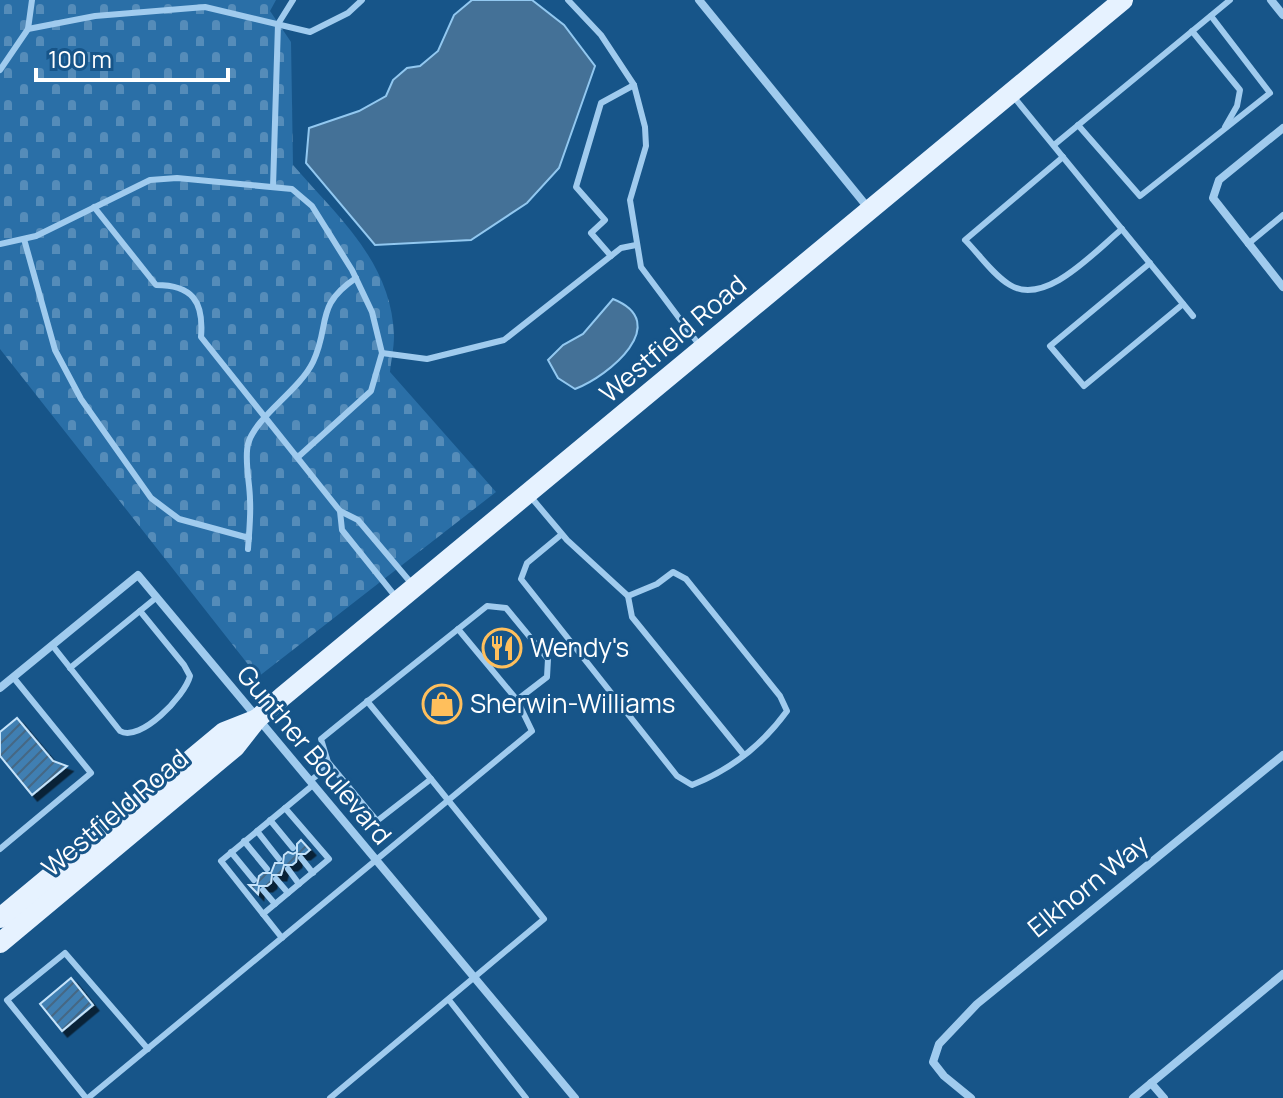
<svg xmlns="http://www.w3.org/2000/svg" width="1283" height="1098" viewBox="0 0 1283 1098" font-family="Manrope,sans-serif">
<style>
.cemetery{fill:url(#cemetery-stones)}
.water{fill:#447197;stroke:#92c8f0;stroke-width:2}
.building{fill:url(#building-hatch);stroke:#c5e3fa;stroke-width:2;filter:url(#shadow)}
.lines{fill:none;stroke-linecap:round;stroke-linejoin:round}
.service{stroke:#a0cbee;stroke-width:6}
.minor{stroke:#a0cbee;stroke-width:8}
.primary{stroke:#e6f2ff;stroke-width:20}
.labels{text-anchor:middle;stroke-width:6;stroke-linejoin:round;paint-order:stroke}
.street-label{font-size:26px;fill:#fff;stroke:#175589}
.poi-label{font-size:26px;fill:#fff;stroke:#175589;text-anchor:start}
</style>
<defs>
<pattern id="cemetery-stones" width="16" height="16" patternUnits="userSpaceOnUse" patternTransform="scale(2)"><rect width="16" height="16" fill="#2a6fa7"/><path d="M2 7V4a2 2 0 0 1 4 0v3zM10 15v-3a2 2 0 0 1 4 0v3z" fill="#558cb9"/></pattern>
<pattern id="building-hatch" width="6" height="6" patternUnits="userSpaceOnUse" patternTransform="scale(2)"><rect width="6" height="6" fill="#407fb2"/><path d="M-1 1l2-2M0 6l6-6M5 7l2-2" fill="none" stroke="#456884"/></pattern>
<filter id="shadow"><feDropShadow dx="5.5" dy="5.5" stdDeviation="0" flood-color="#0009"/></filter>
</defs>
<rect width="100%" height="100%" fill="#175589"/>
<path class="cemetery" d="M0 0H276L270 11 291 42 293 165C337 216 392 262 394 336 394 348 391 361 390 372L496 492 258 677 0 349Z"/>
<g class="water">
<polygon points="472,0 532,0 564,25 595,66 559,168 527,203 471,240 375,245 306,163 309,128 359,111 386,96 393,80 407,68 420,66 438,51 454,15"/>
<path d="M613 299C673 323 609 376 575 389L558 378 548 360 563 345 583 334Z"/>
</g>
<g class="building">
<polygon points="17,718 53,761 67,766 32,795 0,756 0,732"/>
<polygon points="301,840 310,850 305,854 297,854 296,862 292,865 284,865 281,875 272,875 271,883 267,886 259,886 258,894 249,885 257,885 259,876 263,873 271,873 275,863 283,863 284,855 288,852 293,854 297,852 297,844"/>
<polygon points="71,978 93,1005 62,1031 40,1004"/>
</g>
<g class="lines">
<g class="service">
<polyline points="568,0 601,35 634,85 645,127 646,146 630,200 641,267 700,346"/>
<polyline points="28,29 95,16 205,7 310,32 348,13 362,0"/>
<polyline points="1192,31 1240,90 1237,106 1225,127"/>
<polyline points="0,70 28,29 32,0"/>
<polyline points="1013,96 1193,316"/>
<polyline points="1078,125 1140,196 1270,93 1211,16"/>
<polyline points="1054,145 1230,0"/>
<path d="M1063 157 965 240C979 254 993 275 1010 285 1046 307 1096 250 1122 229"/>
<polyline points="273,187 278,24 293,0"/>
<path d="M94 207 156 285C192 285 204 301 201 337L340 511 358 520 412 584"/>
<polyline points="24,239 55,350 81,399 151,498 179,519 249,538"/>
<polyline points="0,244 36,236 150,180 177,178 292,189 312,206 352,270 372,312 382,353 371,391 298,457"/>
<polyline points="1248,244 1283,215"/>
<polyline points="611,256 591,233 605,220 576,187 601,103 634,85"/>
<polyline points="1150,263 1050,346 1084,386 1183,304"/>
<polyline points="382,353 427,359 504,340 621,248 636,245"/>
<path d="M530 496 562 534 567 540 628 596 657 584 673 572 686 579 780 696 787 711C763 744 730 770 692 785L677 776 521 579 527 563 562 534"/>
<polyline points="340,511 342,530 395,596"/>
<path d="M248 549C249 533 251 516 250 500 250 483 244 460 248 444 255 417 299 391 313 362 331 324 314 306 356 278"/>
<polyline points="628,596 632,617 744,755"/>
<polyline points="458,629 517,700"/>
<path d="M52 645 120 731C140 743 185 696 190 676L184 665 140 611"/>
<polyline points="70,668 157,597"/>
<polyline points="310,781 330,765"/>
<polyline points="270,820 293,848"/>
<polyline points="257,831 279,859"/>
<polyline points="244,841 267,869"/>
<polyline points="0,849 91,773 13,677"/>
<polyline points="231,852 254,880"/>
<polyline points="301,858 313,873"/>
<polyline points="288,869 299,884"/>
<polyline points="276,879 288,893"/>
<polyline points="263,890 275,904"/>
<polyline points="263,914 329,859 285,808"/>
<polyline points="282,938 221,861 313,785"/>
<polyline points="449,1000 526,1098"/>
<polyline points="86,1098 7,1000 65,953 148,1049"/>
<path d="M88 1098 532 731 517 700 547 677 548 659 506 608 487 606C432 650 376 694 321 739L328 762 377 821 431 779 367 701"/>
<polyline points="330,1098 544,919 431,779"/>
</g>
<g class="minor">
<polyline points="699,0 869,209"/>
<polyline points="1271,0 1283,15"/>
<polyline points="1283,128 1219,180 1213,198 1283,287"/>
<polyline points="0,688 138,575 575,1098"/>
<polyline points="1151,1083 1164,1098"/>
<polyline points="971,1098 944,1076 933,1062 939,1044 977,1004 1283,755"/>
<polyline points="1133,1098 1283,974"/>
</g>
<g class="primary">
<polyline points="0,918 224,732 257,719"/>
<polyline points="0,943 235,747 257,719 282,697 1123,0"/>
</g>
</g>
<defs>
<g id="restaurant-ring" transform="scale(2)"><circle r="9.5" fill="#175589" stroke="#ffbf5c" stroke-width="1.5"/><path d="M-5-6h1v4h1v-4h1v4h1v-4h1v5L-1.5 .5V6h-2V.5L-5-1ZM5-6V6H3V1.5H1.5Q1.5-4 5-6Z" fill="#ffbf5c"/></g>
<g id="shop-ring" transform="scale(2)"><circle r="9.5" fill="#175589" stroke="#ffbf5c" stroke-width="1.5"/><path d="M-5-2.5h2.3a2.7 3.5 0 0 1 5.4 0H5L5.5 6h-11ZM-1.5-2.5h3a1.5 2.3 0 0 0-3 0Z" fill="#ffbf5c"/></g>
</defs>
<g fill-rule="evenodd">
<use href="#restaurant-ring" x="502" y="648"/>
<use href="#shop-ring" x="442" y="704"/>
</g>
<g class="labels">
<g class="street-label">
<text transform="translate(673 339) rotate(-40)" y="9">Westfield Road</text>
<text transform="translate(314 755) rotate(50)" y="9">Gunther Boulevard</text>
<text transform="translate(115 813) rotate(-40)" y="9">Westfield Road</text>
<text transform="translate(1088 886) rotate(-39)" y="9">Elkhorn Way</text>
</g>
<g class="poi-label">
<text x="530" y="657">Wendy's</text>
<text x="470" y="713">Sherwin-Williams</text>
</g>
</g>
<path d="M36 68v12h192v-12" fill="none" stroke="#ffffff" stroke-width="4"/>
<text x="48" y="68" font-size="24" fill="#ffffff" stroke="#175589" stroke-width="6" paint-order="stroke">100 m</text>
</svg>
